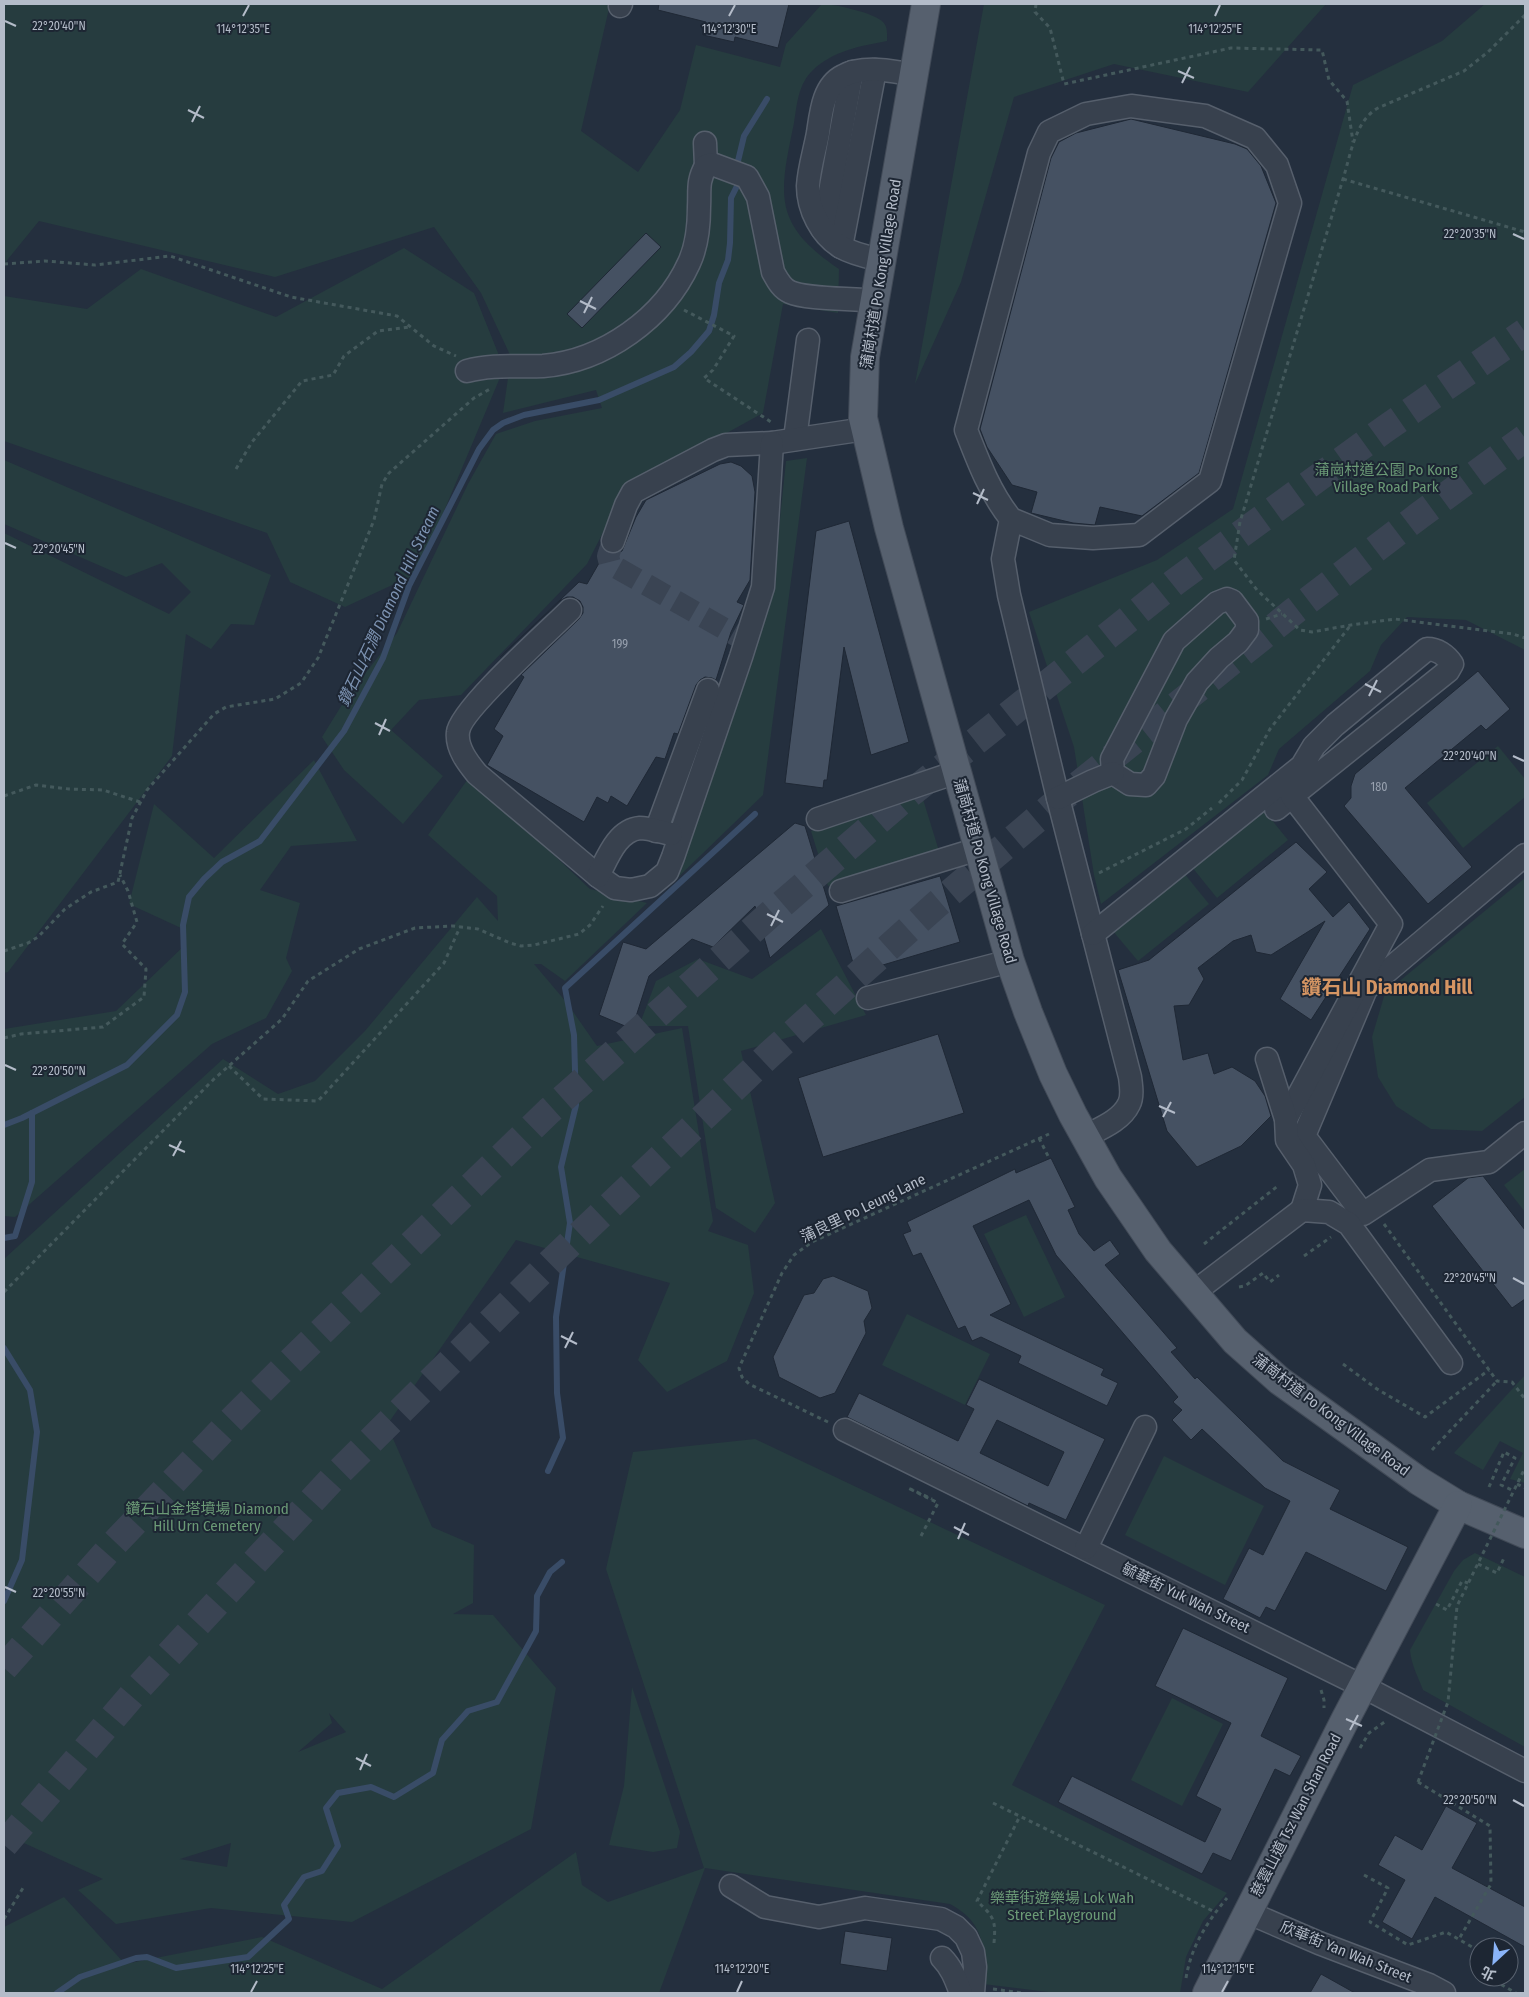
<svg xmlns="http://www.w3.org/2000/svg" width="1529" height="1997" viewBox="0 0 1529 1997" font-family="'Fira Sans Condensed','Noto Sans TC',sans-serif">
<style>
.green{fill:#263c3f;fill-rule:evenodd}
.lines{fill:none;stroke-linecap:round;stroke-linejoin:round}
.stream{stroke:#394c67;stroke-width:6}
.building{fill:#455162;stroke:#1f2835;fill-rule:evenodd}
.minor-tunnel{stroke:#3a4453;stroke-width:22;stroke-dasharray:22 11;stroke-linecap:butt}
.highway-tunnel{stroke:#3a4453;stroke-width:28;stroke-dasharray:28 14;stroke-linecap:butt}
.minor-casing{stroke:#565f6c;stroke-width:25}
.major-casing{stroke:#414a57;stroke-width:30}
.path{stroke:#44595c;stroke-width:3;stroke-dasharray:4 4;stroke-linecap:butt}
.minor{stroke:#38414e;stroke-width:22}
.major{stroke:#56606e;stroke-width:28}
.path-bridge{stroke:#44595c;stroke-width:3;stroke-dasharray:4 4;stroke-linecap:butt}
.ticks{fill:none;stroke:#b4bcc9;stroke-width:2}
.labels{text-anchor:middle;stroke-width:4;stroke-linejoin:round;paint-order:stroke}
.number-label{font-size:12px;fill:#98a1af}
.street-label{font-size:15px;fill:#b4bcc9;stroke:#1d2633}
.park-label{font-size:15px;fill:#6b9a76;stroke:#1d2633}
.water-label{font-size:16px;font-style:italic;fill:#7c92b1;stroke:#1d2633}
.district-label{font-size:20px;font-weight:bold;fill:#d59563;stroke:#1d2633}
.ticks-label{font-size:12px;text-anchor:middle;fill:#b4bcc9;stroke:#1d2633;stroke-width:4;stroke-linejoin:round;paint-order:stroke}
</style>
<rect width="100%" height="100%" fill="#242f3e"/>
<g class="green">
<path d="M4 4H610L581 131 638 172 680 110 696 45 780 67 786 44 822 4C834 4 875 13 883 22 888 27 887 35 887 41 860 46 833 51 813 70 798 84 797 105 794 123 779 195 772 224 839 269L838 313 783 304 763 413 714 440 628 483 587 564 461 695 419 700 391 730 443 776 403 824 344 770 322 737 348 695 397 633 468 484 496 434 535 421 602 408 596 390 503 413 511 357 481 293 434 227 275 277 39 221 4 264Z"/>
<polygon points="984,4 1326,4 1248,92 1114,64 1014,97 961,282 915,384"/>
<polygon points="1485,4 1525,4 1525,650 1466,620 1407,617 1381,645 1370,671 1279,749 1268,775 1101,904 1094,875 1074,747 1029,612 1157,560 1233,509 1353,85 1442,41"/>
<polygon points="404,248 474,293 504,368 418,573 345,607 290,582 267,533 4,441 4,296 87,309 141,269 276,317"/>
<polygon points="807,458 763,795 669,886 773,586 786,461"/>
<polygon points="4,460 271,575 254,625 231,624 211,649 186,634 172,756 8,972 4,973 4,533 169,614 191,592 162,563 126,577 4,524"/>
<polygon points="1498,746 1525,779 1525,797 1463,848 1427,803"/>
<polygon points="314,760 357,841 291,846 260,890 300,903 286,958 292,971 266,1018 212,1044 15,1217 4,1216 4,1029 116,1011 185,945 181,928 129,904 154,804 214,858"/>
<path d="M470 776 590 889 647 903 565 981 541 964H534L567 1003 597 1046 682 1028 713 1221 708 1231 748 1245 754 1293 727 1361 667 1392 638 1360 670 1283 516 1240 387 1425 432 1527 474 1545 473 1603 453 1614 493 1615 556 1688 531 1829 352 1922 211 1908 116 1924 78 1890 103 1879 4 1834V1259L223 1059 278 1094 315 1081 365 1031 477 897 498 921 497 896 428 835ZM329 1713 346 1732 298 1752 332 1723ZM231 1843 227 1867 179 1859H180Z"/>
<polygon points="922,796 939,851 828,886 811,831"/>
<polygon points="1258,803 1288,840 1217,898 1187,861"/>
<polygon points="1179,867 1209,904 1138,961 1107,924"/>
<polygon points="1525,878 1525,1097 1482,1131 1431,1129 1396,1106 1378,1077 1372,1037 1385,993"/>
<polygon points="821,929 866,1015 741,1051 775,1203 755,1233 716,1208 688,1026 639,1026 656,981 698,959 752,979"/>
<polygon points="1525,1169 1525,1212 1504,1185"/>
<polygon points="1026,1215 1065,1297 1024,1317 984,1234"/>
<polygon points="907,1314 990,1354 965,1405 882,1365"/>
<polygon points="1525,1375 1525,1483 1510,1479 1523,1453 1500,1441 1483,1470 1454,1453"/>
<path d="M755 1439 1105 1605 1012 1785 1227 1893 1203 1921 1186 1957 1180 1993H1056L983 1984C986 1948 984 1922 950 1904L705 1868 659 1993H4V1927L64 1897 125 1964 262 1937 382 1989 576 1852 582 1885 608 1902 704 1868 606 1569 633 1452Z"/>
<polygon points="1164,1456 1264,1506 1225,1585 1125,1535"/>
<path d="M1475 1553 1525 1577V1747L1423 1690C1418 1677 1411 1664 1410 1650L1454 1571 1463 1560Z"/>
<polygon points="632,1687 680,1832 677,1848 653,1852 609,1845 624,1786"/>
<polygon points="1172,1698 1223,1724 1182,1806 1131,1780"/>
</g>
<g class="lines">
<g class="stream">
<polyline points="4,1125 22,1118 127,1065 177,1015 185,992 183,925 189,897 204,879 222,862 260,841 344,731 383,658 409,586 479,449 493,430 503,423 524,415 599,400 674,367 691,352 709,331 714,315 719,283 728,260 730,243 731,198 737,186 738,161 744,136 767,99"/>
<polyline points="4,1238 15,1236 32,1182 32,1113"/>
<polyline points="4,1348 30,1390 37,1432 22,1560 4,1601"/>
<polyline points="548,1471 563,1438 557,1393 556,1317 570,1223 561,1167 576,1105 574,1035 565,988 755,814"/>
<polyline points="57,1993 80,1977 136,1958 147,1957 176,1968 248,1957 289,1919 284,1905 304,1877 322,1871 338,1846 326,1808 338,1793 371,1787 394,1797 433,1773 442,1740 468,1711 497,1702 536,1631 537,1596 550,1572 562,1562"/>
</g>
</g>
<g class="building">
<polygon points="659,4 789,4 778,48 735,37 734,42 703,35 706,22 658,10"/>
<polygon points="1131,119 1235,144 1247,149 1261,166 1276,203 1199,473 1142,516 1100,507 1095,525 1073,523 1031,513 1037,492 1012,485 987,447 980,429 1051,158 1059,142 1076,133"/>
<polygon points="646,233 661,247 582,328 567,314"/>
<polygon points="731,462 741,466 752,476 755,492 750,580 737,602 744,605 731,632 716,680 712,678 705,677 700,680 696,685 678,734 674,733 665,759 656,757 627,806 611,796 608,803 597,797 584,822 487,765 503,736 494,729 524,677 521,675 579,619 583,613 583,607 580,601 573,597 567,597 561,600 500,657 579,582 587,584 606,551 615,554 622,551 636,517 646,500 720,464"/>
<polygon points="849,521 909,742 871,755 844,647 827,780 824,780 823,788 785,783 816,531"/>
<polygon points="1478,671 1510,709 1486,730 1481,725 1405,788 1472,867 1428,904 1344,806 1351,798 1351,786 1355,774"/>
<polygon points="795,823 805,826 829,905 770,958 755,906 713,947 692,939 649,976 632,1029 599,1015 623,942 646,949"/>
<polygon points="1296,842 1327,872 1309,889 1333,917 1349,902 1370,929 1311,1020 1280,999 1325,921 1271,955 1256,952 1251,935 1233,941 1198,968 1204,979 1189,1005 1174,1006 1183,1060 1208,1053 1214,1074 1232,1067 1255,1081 1265,1096 1271,1116 1241,1146 1197,1167 1167,1131 1118,970 1149,960"/>
<polygon points="940,876 960,942 856,973 836,906"/>
<polygon points="938,1034 964,1113 823,1157 798,1078"/>
<polygon points="1051,1158 1075,1207 1068,1210 1079,1234 1094,1251 1110,1240 1120,1254 1105,1265 1177,1348 1171,1352 1195,1379 1197,1377 1283,1461 1340,1490 1330,1509 1408,1547 1386,1591 1306,1552 1275,1611 1266,1607 1260,1618 1223,1599 1249,1548 1263,1555 1290,1501 1265,1488 1202,1429 1191,1440 1172,1420 1182,1410 1173,1402 1178,1397 1056,1255 1029,1200 973,1226 1011,1304 990,1315 1104,1369 1101,1375 1118,1383 1107,1406 1018,1363 1021,1356 981,1337 972,1341 965,1326 958,1329 921,1253 913,1256 903,1234 911,1231 907,1222 1015,1169 1016,1173"/>
<polygon points="1483,1176 1525,1230 1525,1299 1512,1308 1432,1206 1468,1178"/>
<polygon points="833,1276 868,1291 872,1308 864,1321 866,1333 835,1393 820,1398 779,1377 773,1357 804,1295 814,1293 823,1279"/>
<path d="M979 1379 1105 1439 1066 1520 1029 1503 1028 1506 847 1417 859 1393 958 1441 974 1409 966 1405ZM997 1420 1064 1452 1048 1486 980 1453Z"/>
<polygon points="1183,1628 1288,1678 1261,1736 1301,1756 1290,1776 1275,1769 1231,1861 1213,1853 1202,1874 1058,1802 1072,1776 1205,1842 1221,1809 1196,1796 1231,1723 1155,1686"/>
<polygon points="1446,1806 1477,1823 1452,1868 1525,1907 1525,1947 1435,1897 1412,1939 1382,1922 1405,1880 1378,1865 1395,1835 1422,1850"/>
<polygon points="845,1931 892,1938 887,1971 840,1964"/>
<polygon points="1321,1974 1355,1993 1310,1993"/>
</g>
<g class="lines">
<polyline class="minor-tunnel" points="613,541 608,556 610,564 746,641"/>
<g class="highway-tunnel">
<polyline points="4,1668 112,1546 231,1421 287,1365 549,1111 767,917 906,797 1175,582 1385,429 1525,332"/>
<polyline points="4,1845 140,1686 332,1479 553,1260 770,1054 936,905 1051,807 1293,612 1420,515 1525,438"/>
</g>
<g class="minor-casing">
<g id="minor">
<polyline points="620,6 621,4"/>
<polyline points="705,143 706,166"/>
<polyline points="823,230 852,72"/>
<polyline points="841,247 875,70"/>
<path d="M881 260C868 257 853 254 841 247 821 235 808 209 808 186 809 168 815 150 818 133 821 113 823 86 843 76 862 65 894 71 914 75"/>
<path d="M467 371C492 364 517 367 543 366 604 361 664 318 689 263 697 246 699 225 699 207 700 190 697 182 706 166L712 164 747 177 758 197 773 272C777 279 781 288 790 292 808 300 853 298 875 301"/>
<polyline points="795,439 808,340"/>
<path d="M1011 519 1050 535 1093 538 1139 535 1210 481 1290 203 1277 165 1255 138 1205 116 1131 106 1086 114 1049 132 1039 153 966 430C978 461 990 493 1011 519L1003 559 1009 595 1058 798 1130 1077C1131 1085 1133 1096 1129 1104 1121 1121 1099 1129 1084 1137"/>
<polyline points="613,541 626,505 633,492 713,450 726,445 772,443 865,429"/>
<polygon points="1227,599 1232,601 1247,621 1247,630 1238,642 1219,658 1197,682 1176,719 1154,776 1146,785 1130,784 1113,773 1112,759 1174,641 1217,603"/>
<path d="M570 610C550 630 460 710 458 732 456 748 468 763 477 774L598 876 615 888 631 890 650 886 667 872 673 857 741 657 763 587 772 443"/>
<polyline points="1058,798 1093,781 1113,773"/>
<polyline points="1276,809 1292,796"/>
<polyline points="818,819 957,772"/>
<polyline points="656,831 708,690"/>
<polyline points="1525,855 1366,989 1304,1136 1363,1214 1430,1170 1489,1162 1525,1133"/>
<path d="M598 876C607 859 617 830 640 828 649 828 661 832 671 834"/>
<polyline points="841,891 978,849"/>
<path d="M1093 934 1302 766 1314 746 1335 725 1427 649C1437 649 1446 655 1452 664L1448 671 1292 796 1391 924 1286 1119"/>
<polyline points="868,998 1010,961"/>
<polyline points="1267,1059 1286,1119 1287,1140 1304,1165 1310,1185 1302,1210"/>
<polyline points="1193,1293 1302,1210 1329,1212 1349,1224 1451,1363"/>
<polyline points="845,1430 1362,1686 1525,1771"/>
<polyline points="1086,1548 1145,1427"/>
<polyline points="731,1886 765,1907 819,1917 865,1908 941,1919 956,1927 966,1937 973,1952 975,1967 973,1993"/>
<polyline points="1247,1912 1319,1943 1429,1985 1444,1993"/>
<path d="M942 1958C952 1968 956 1980 961 1993"/>
</g>
</g>
<g class="major-casing">
<g id="major">
<polyline points="926,4 865,357 863,418 889,528 957,772 1010,961 1028,1012 1053,1074 1073,1115 1108,1178 1158,1251 1235,1341 1280,1381 1419,1481 1458,1505 1525,1534"/>
<polyline points="1207,1993 1345,1720 1458,1505"/>
</g>
</g>
<g class="path">
<polyline points="1036,4 1035,12 1050,28 1064,84 1231,48 1322,50 1329,80 1347,101 1353,142"/>
<path d="M1525 15 1488 52 1464 71 1380 107C1355 119 1351 154 1343 179L1240 522 1234 560 1257 590 1300 630 1312 632 1351 625 1395 619 1513 634 1525 638"/>
<polyline points="1343,179 1525,232"/>
<polyline points="4,264 45,261 95,265 170,256 291,297 397,316 434,346 456,356"/>
<polyline points="684,310 734,336 713,370 704,378 771,422"/>
<polyline points="236,469 252,442 302,381 333,375 344,356 378,331 409,327"/>
<polyline points="1266,619 1282,614"/>
<polyline points="4,796 36,785 69,789 103,790 140,802"/>
<polyline points="1219,803 1242,780 1270,729 1350,626"/>
<polyline points="1099,873 1186,829 1212,808"/>
<polyline points="4,951 28,943 38,937 65,909 91,892 118,882 132,818 147,790 214,714 226,707 275,699 301,683 318,658 334,619 374,520 382,484 389,473 474,398 490,389"/>
<polyline points="4,1038 21,1034 103,1027 144,997 146,969 122,944 137,922 128,891 120,875"/>
<polyline points="229,1066 263,1099 318,1101 444,963 460,927"/>
<polyline points="1039,1138 1049,1158"/>
<polyline points="1384,1224 1497,1381 1512,1382 1525,1399"/>
<polyline points="1204,1244 1279,1185"/>
<polyline points="1304,1256 1331,1237"/>
<polyline points="1239,1287 1245,1286 1263,1273 1270,1282 1279,1275"/>
<polyline points="4,1292 214,1079 282,1019 308,981 359,949 415,928 453,926 478,929 510,943 521,946 534,945 579,934 590,925 603,906"/>
<polyline points="1343,1364 1377,1389 1425,1417 1489,1370"/>
<polyline points="828,1422 749,1384 742,1377 739,1368 782,1273 794,1255 812,1242 1049,1134"/>
<polyline points="1432,1450 1497,1381"/>
<polyline points="1517,1484 1525,1488"/>
<polyline points="1489,1487 1504,1452 1515,1458 1501,1485 1514,1491"/>
<polyline points="921,1536 938,1503 908,1488 932,1499"/>
<polyline points="1478,1564 1497,1573 1504,1558"/>
<polyline points="1436,1604 1447,1610 1462,1581 1468,1583"/>
<polyline points="1321,1690 1324,1700 1324,1708"/>
<polyline points="1360,1748 1369,1733 1386,1721"/>
<polyline points="1418,1782 1490,1826 1491,1884 1459,1939"/>
<polyline points="993,1803 1215,1912"/>
<polyline points="1364,1875 1388,1888 1370,1922 1408,1945 1446,1932 1479,1951"/>
<polyline points="4,1919 23,1888"/>
<path d="M994 1943C996 1920 994 1917 977 1901L1020 1816"/>
<polyline points="1498,1977 1502,1985 1516,1993"/>
<path d="M1186 1978C1191 1947 1207 1922 1227 1898"/>
<polyline points="993,1989 1022,1993"/>
</g>
<use href="#minor" class="minor"/>
<use href="#major" class="major"/>
<polyline class="path-bridge" points="1418,1782 1448,1702 1457,1606 1525,1468"/>
</g>
<path class="ticks" d="M243 16 249 5M729 16 735 5M1215 16 1220 5M5 21 16 26M1178 71 1194 78M1182 83 1190 67M188 110 204 118M192 122 200 106M1513 234 1524 239M580 301 596 309M584 313 592 297M973 493 988 500M977 504 984 489M5 543 16 548M1365 684 1381 692M1369 696 1377 680M375 723 390 731M379 735 386 719M1513 756 1524 761M767 914 783 922M771 926 779 910M5 1065 16 1070M1159 1106 1175 1113M1163 1117 1171 1102M169 1145 185 1152M173 1156 181 1141M1513 1278 1524 1284M561 1336 577 1344M565 1348 573 1332M954 1527 969 1535M958 1539 965 1523M5 1587 16 1592M1346 1719 1362 1726M1350 1730 1358 1715M356 1758 371 1766M360 1770 367 1754M1513 1800 1524 1806M251 1992 257 1981M737 1992 742 1981M1222 1992 1228 1981"/>
<g class="labels">
<g class="number-label">
<text x="620" y="648">199</text>
<text x="1379" y="791">180</text>
</g>
<g class="street-label">
<text transform="translate(881 274) rotate(-81)" y="5">蒲崗村道 Po Kong Village Road</text>
<text transform="translate(985 871) rotate(74)" y="5">蒲崗村道 Po Kong Village Road</text>
<text transform="translate(863 1208) rotate(-26)" y="5">蒲良里 Po Leung Lane</text>
<text transform="translate(1331 1415) rotate(37)" y="5">蒲崗村道 Po Kong Village Road</text>
<text transform="translate(1186 1598) rotate(26)" y="5">毓華街 Yuk Wah Street</text>
<text transform="translate(1296 1815) rotate(-63)" y="5">慈雲山道 Tsz Wan Shan Road</text>
<text transform="translate(1346 1952) rotate(22)" y="5">欣華街 Yan Wah Street</text>
</g>
<g class="park-label">
<text x="1386" y="475">蒲崗村道公園 Po Kong<tspan x="1386" dy="17">Village Road Park</tspan></text>
<text x="207" y="1514">鑽石山金塔墳場 Diamond<tspan x="207" dy="17">Hill Urn Cemetery</tspan></text>
<text x="1062" y="1903">樂華街遊樂場 Lok Wah<tspan x="1062" dy="17">Street Playground</tspan></text>
</g>
<g class="water-label">
<text transform="translate(388 606) rotate(-65)" y="6">鑽石山石澗 Diamond Hill Stream</text>
</g>
<g class="district-label">
<text x="1387" y="994">鑽石山 Diamond Hill</text>
</g>
</g>
<g class="ticks-label">
<text x="59" y="30">22°20'40"N</text>
<text x="243" y="33">114°12'35"E</text>
<text x="729" y="33">114°12'30"E</text>
<text x="1215" y="33">114°12'25"E</text>
<text x="1470" y="238">22°20'35"N</text>
<text x="59" y="553">22°20'45"N</text>
<text x="1470" y="760">22°20'40"N</text>
<text x="59" y="1075">22°20'50"N</text>
<text x="1470" y="1282">22°20'45"N</text>
<text x="59" y="1597">22°20'55"N</text>
<text x="1470" y="1804">22°20'50"N</text>
<text x="257" y="1973">114°12'25"E</text>
<text x="742" y="1973">114°12'20"E</text>
<text x="1228" y="1973">114°12'15"E</text>
</g>
<rect width="1529" height="1997" fill="none" stroke="#b4bcc9" stroke-width="10"/>
<g transform="translate(1494 1962) rotate(206)"><circle r="24" fill="#1d2633" stroke="#59626f"/>
<path d="M0-4L9 19L0 12L-9 19Z" fill="#8ab4f8"/>
<text y="-8" font-size="14" font-weight="bold" text-anchor="middle" fill="#b4bcc9">北</text>
</g>
</svg>
